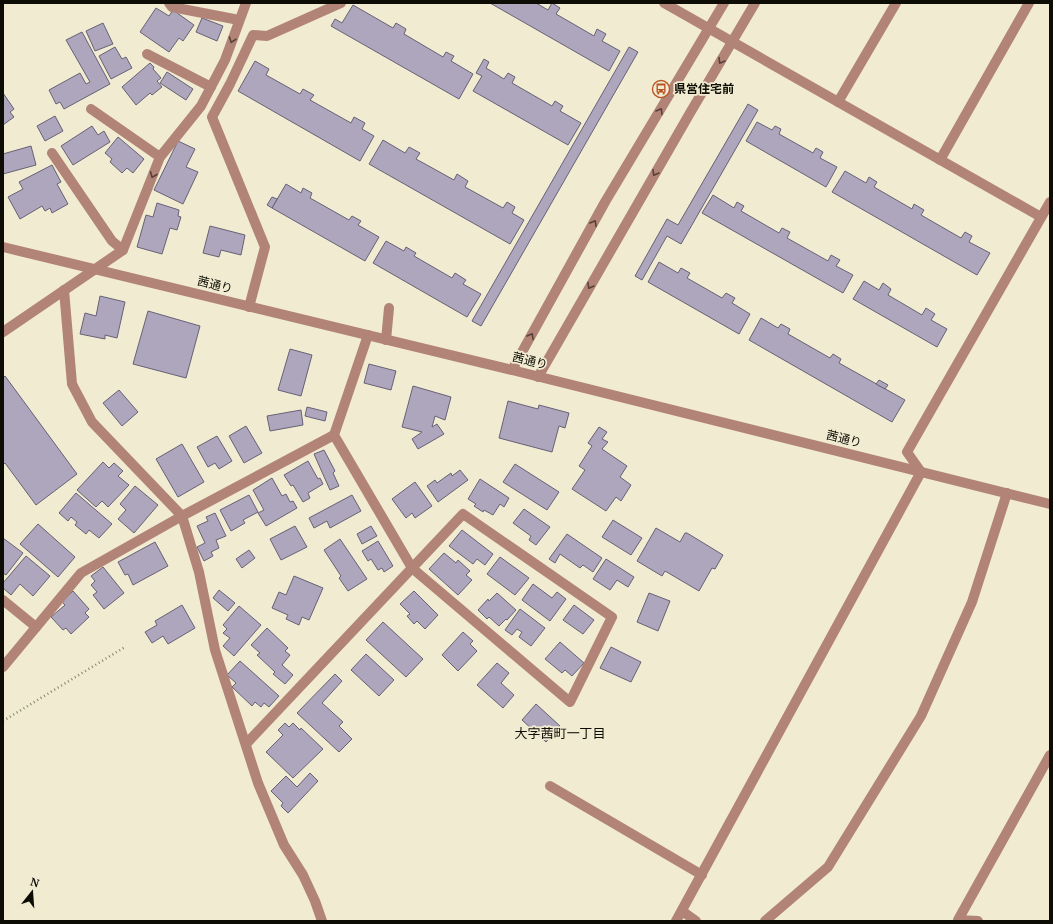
<svg xmlns="http://www.w3.org/2000/svg" width="1053" height="924" viewBox="0 0 1053 924" font-family="'Noto Serif','Noto Sans JP',serif">
<style>
.building{fill:#ada6bd;stroke:#676176}
.lines{fill:none;stroke-linecap:round;stroke-linejoin:round}
.path{stroke:#878472;stroke-width:2.5;stroke-dasharray:1 3;stroke-linecap:butt}
.service{stroke:#b28377;stroke-width:10}
.minor{stroke:#b28377;stroke-width:10}
.tertiary{stroke:#b28377;stroke-width:10}
.oneway{stroke:#584238}
.labels{text-anchor:middle;stroke-width:3.5;stroke-linejoin:round;paint-order:stroke}
.poi-label{font-size:12px;font-weight:bold;fill:#0e0d05;stroke:#f0ebd1;text-anchor:start}
.street-label{font-size:12px;fill:#0e0d05;stroke:#f0ebd1}
.neighbourhood-label{font-size:13px;fill:#0e0d05;stroke:#f0ebd1}
</style>
<rect width="100%" height="100%" fill="#f0ebd1"/>
<g class="building">
<polygon points="490,3 536,3 548,10 552,3 560,8 556,14 594,36 597,29 606,34 602,41 620,51 609,71"/>
<polygon points="353,5 393,28 396,23 406,29 404,34 443,57 446,52 454,56 451,61 473,74 459,99 331,26 335,19 342,23"/>
<polygon points="156,8 169,16 173,10 194,25 183,41 179,38 169,52 140,32"/>
<polygon points="202,18 223,26 217,41 196,32"/>
<polygon points="103,23 113,44 95,51 86,31"/>
<polygon points="82,32 110,84 64,109 60,102 56,104 49,90 80,73 86,84 90,82 66,40"/>
<polygon points="115,47 122,59 126,57 132,68 111,79 99,56"/>
<polygon points="629,47 638,52 481,326 472,321"/>
<polygon points="484,59 489,62 486,68 504,79 508,73 515,77 512,83 552,106 555,101 563,106 560,111 581,123 568,145 473,91 482,76 476,73"/>
<polygon points="255,61 269,69 266,75 300,94 303,89 314,95 310,100 351,123 354,117 365,123 362,129 374,136 360,161 238,91"/>
<polygon points="150,63 154,67 153,69 161,78 157,81 162,87 152,95 150,93 136,105 122,87"/>
<polygon points="167,72 193,89 186,100 160,83"/>
<polygon points="3,93 14,109 10,112 14,117 3,125"/>
<polygon points="748,104 758,110 681,244 667,236 642,280 635,276 667,219 678,225"/>
<polygon points="55,116 63,131 45,141 37,126"/>
<polygon points="757,122 772,130 775,126 781,129 779,134 813,153 816,148 823,152 820,158 837,167 826,187 746,141"/>
<polygon points="92,126 98,135 104,131 110,142 73,165 61,146"/>
<polygon points="118,137 144,159 133,173 127,168 122,173 110,162 112,159 105,153"/>
<polygon points="383,140 405,153 409,147 420,153 416,159 454,180 457,174 468,181 465,187 503,208 507,202 515,207 512,213 524,220 510,244 369,164"/>
<polygon points="178,141 195,149 186,167 198,172 183,204 154,190"/>
<polygon points="31,146 36,165 3,174 3,154"/>
<polygon points="52,165 61,182 57,184 68,204 52,213 50,208 45,211 42,206 20,219 8,197 23,189 19,182"/>
<polygon points="845,171 866,183 869,177 877,182 874,187 912,209 914,204 924,210 921,215 961,238 965,232 972,236 969,242 990,253 977,275 832,192"/>
<polygon points="286,184 301,193 303,188 312,193 310,198 349,220 352,216 361,221 358,225 379,237 365,261 272,208"/>
<polygon points="713,195 734,208 737,202 744,206 741,211 779,233 782,228 790,232 787,238 828,261 831,255 840,260 836,266 853,275 843,293 702,213"/>
<polygon points="272,197 277,199 272,208 267,205"/>
<polygon points="157,203 179,210 178,216 181,217 177,230 170,228 162,254 137,247 146,215 153,217"/>
<polygon points="210,226 245,235 241,255 221,250 219,257 203,253"/>
<polygon points="386,241 404,251 406,247 416,253 414,256 452,278 455,273 466,280 463,284 481,294 467,317 373,263"/>
<polygon points="659,262 678,273 681,268 690,273 687,278 722,298 726,293 735,298 732,303 750,314 739,334 648,282"/>
<polygon points="864,281 879,290 883,283 891,289 888,295 922,315 926,308 935,314 931,320 947,329 937,347 853,299"/>
<polygon points="100,296 125,302 117,338 105,335 105,339 80,334 85,313 96,316"/>
<polygon points="148,311 200,326 186,378 133,364"/>
<polygon points="761,318 778,328 781,324 790,329 788,334 830,358 833,354 841,359 839,363 905,400 892,422 749,340"/>
<polygon points="290,349 312,355 301,396 278,390"/>
<polygon points="369,364 396,371 391,390 364,383"/>
<polygon points="5,376 77,474 36,505 5,463 3,465 3,378"/>
<polygon points="879,380 888,385 885,389 876,384"/>
<polygon points="413,386 451,397 445,420 435,416 432,427 437,424 444,434 418,449 412,439 422,432 402,427"/>
<polygon points="119,390 138,412 122,426 103,403"/>
<polygon points="508,401 538,409 539,405 569,413 565,428 559,426 552,452 499,438"/>
<polygon points="307,407 327,412 325,421 305,416"/>
<polygon points="301,410 303,425 270,431 267,416"/>
<polygon points="246,426 262,453 244,463 229,436"/>
<polygon points="599,427 607,432 602,439 608,442 602,449 627,466 620,477 631,485 621,501 616,497 606,511 572,489 585,470 579,466 592,446 588,443"/>
<polygon points="217,436 232,461 219,469 215,463 208,467 197,447"/>
<polygon points="182,444 204,482 178,497 156,459"/>
<polygon points="324,450 335,471 333,473 339,486 330,490 314,454"/>
<polygon points="308,461 318,479 320,478 323,484 308,493 310,498 303,502 293,485 291,486 284,475"/>
<polygon points="103,462 109,468 114,463 123,471 118,476 129,485 108,507 102,501 96,507 77,490"/>
<polygon points="515,464 559,492 547,510 503,482"/>
<polygon points="460,470 468,480 438,502 427,486 435,480 437,483 451,473 452,476"/>
<polygon points="272,478 282,496 286,494 290,502 293,501 297,508 266,526 258,513 264,510 253,490"/>
<polygon points="480,479 509,498 504,507 500,504 493,515 484,510 483,512 474,506 476,504 468,499"/>
<polygon points="415,482 432,506 415,518 412,513 406,518 392,499"/>
<polygon points="135,486 158,505 134,533 118,519 126,510 120,504"/>
<polygon points="76,493 112,524 99,538 89,530 86,534 75,525 77,522 71,517 68,521 59,513"/>
<polygon points="249,495 258,512 243,520 245,523 231,531 220,510"/>
<polygon points="352,495 361,511 330,528 327,521 314,528 309,518"/>
<polygon points="524,509 550,527 536,545 529,540 531,536 513,523"/>
<polygon points="215,513 226,536 216,540 219,548 211,552 213,556 204,561 197,547 205,543 197,526 208,521 206,517"/>
<polygon points="613,520 642,538 631,555 602,537"/>
<polygon points="38,524 75,557 58,577 20,544"/>
<polygon points="295,526 307,547 281,560 270,539"/>
<polygon points="371,526 377,536 362,544 357,534"/>
<polygon points="656,528 680,542 685,533 687,533 723,555 715,569 712,568 699,591 665,571 662,576 637,561"/>
<polygon points="462,530 493,554 485,565 477,559 473,564 449,546"/>
<polygon points="567,534 602,558 593,572 583,565 580,568 560,554 555,563 549,559"/>
<polygon points="3,538 23,553 6,575 3,573"/>
<polygon points="340,539 367,579 348,591 339,578 341,576 324,550"/>
<polygon points="378,541 393,566 384,572 382,568 378,570 371,559 368,561 362,551"/>
<polygon points="155,542 168,566 133,585 128,574 125,575 118,562"/>
<polygon points="249,550 255,558 242,568 236,559"/>
<polygon points="444,553 456,563 458,560 470,571 466,575 472,580 458,595 429,569"/>
<polygon points="26,556 50,576 33,596 20,584 11,595 3,588 3,583"/>
<polygon points="500,557 529,578 515,595 487,574"/>
<polygon points="606,559 634,577 628,587 617,580 610,590 593,579"/>
<polygon points="103,567 124,593 104,609 93,595 97,592 91,585 95,581 91,576"/>
<polygon points="294,576 323,588 309,620 302,617 299,625 286,619 288,615 272,608 279,592 286,595"/>
<polygon points="533,584 552,598 557,592 566,599 550,621 522,600"/>
<polygon points="219,590 235,603 228,611 213,598"/>
<polygon points="73,591 89,609 85,613 89,617 71,634 66,628 63,630 51,617 65,605 62,602"/>
<polygon points="414,591 438,615 425,629 417,621 414,624 407,616 410,614 400,604"/>
<polygon points="497,593 516,610 507,620 506,619 499,626 489,617 487,619 478,610 488,599 489,601"/>
<polygon points="649,593 670,601 658,631 637,622"/>
<polygon points="182,605 195,628 168,644 163,636 152,643 145,632 157,625 155,621"/>
<polygon points="574,605 594,620 583,634 563,620"/>
<polygon points="239,606 261,625 234,656 223,646 230,638 223,633 227,629 223,625"/>
<polygon points="520,609 545,628 531,646 519,637 522,632 517,629 512,635 505,630"/>
<polygon points="383,622 423,659 406,677 366,640"/>
<polygon points="267,628 288,648 285,651 290,655 282,665 293,675 285,684 273,674 275,672 257,655 260,653 251,645"/>
<polygon points="463,632 473,641 470,644 477,651 458,671 442,655"/>
<polygon points="560,642 584,663 572,676 565,670 562,673 545,659"/>
<polygon points="611,647 641,662 631,682 600,668"/>
<polygon points="366,654 394,680 379,696 351,670"/>
<polygon points="240,661 279,696 269,707 264,703 261,707 255,702 252,706 232,687 236,683 227,675"/>
<polygon points="497,663 509,673 501,683 514,695 503,708 477,685"/>
<polygon points="335,674 342,681 322,703 343,722 339,726 352,739 339,752 297,713"/>
<polygon points="536,704 560,726 546,742 522,720"/>
<polygon points="285,723 289,727 293,723 300,730 301,728 323,749 293,778 266,752 283,735 278,730"/>
<polygon points="310,773 318,781 288,813 281,806 283,803 271,791 286,776 297,787"/>
</g>
<g class="lines">
<polyline class="path" points="3,721 125,647"/>
<polyline class="service" points="386,340 389,308"/>
<g class="minor">
<polyline points="169,3 172,7 239,20"/>
<polyline points="664,3 1041,217"/>
<polyline points="147,54 211,87"/>
<polyline points="838,102 896,3"/>
<polyline points="91,109 160,157"/>
<polyline points="52,153 112,241 123,250"/>
<polyline points="940,160 1029,3"/>
<polyline points="64,290 72,384 92,422 182,516 199,572 215,650 258,783 284,845 303,875 315,901 322,921"/>
<polyline points="249,307 265,247 212,117 230,84 253,35 267,36 341,3"/>
<polyline points="3,332 123,250 160,157 201,106 225,60 246,3"/>
<polyline points="3,600 36,627"/>
<polyline points="3,667 81,573 182,516 334,435"/>
<polyline points="246,744 463,514 612,617 570,702 412,568 334,435 368,335"/>
<polyline points="550,786 702,875"/>
<polyline points="682,911 696,921"/>
<polyline points="676,921 921,472 907,452 1050,202"/>
<polyline points="765,921 828,867 921,716 972,602 1007,493"/>
<polyline points="978,921 958,920 1050,755"/>
</g>
<g class="tertiary">
<polyline points="3,247 512,370 1050,504"/>
<polyline points="512,370 605,202 724,3"/>
<polyline points="538,377 690,113 755,3"/>
</g>
</g>
<defs><path id="oneway-chevron" d="M-2-3.5L2.5 0L-2 3.5" fill="none" stroke-width="1.6" stroke-linecap="round" stroke-linejoin="round"/></defs>
<g class="oneway">
<use href="#oneway-chevron" transform="translate(232 40) rotate(109)"/>
<use href="#oneway-chevron" transform="translate(721 61) rotate(121)"/>
<use href="#oneway-chevron" transform="translate(660 111) rotate(-59)"/>
<use href="#oneway-chevron" transform="translate(655 173) rotate(120)"/>
<use href="#oneway-chevron" transform="translate(153 175) rotate(112)"/>
<use href="#oneway-chevron" transform="translate(594 223) rotate(-61)"/>
<use href="#oneway-chevron" transform="translate(590 286) rotate(120)"/>
<use href="#oneway-chevron" transform="translate(531 336) rotate(-61)"/>
</g>
<defs>
<g id="bus-ring" transform="scale(0.9)"><circle r="9.5" fill="#f0ebd1" stroke="#b95423" stroke-width="1.5"/><path d="M-5-6H5V4H4V6H2V4H-2V6H-4V4H-5ZM-3.5-4V0h7V-4ZM-3.5 1.2v1.5H-2V1.2ZM2 1.2v1.5H3.5V1.2Z" fill="#b95423"/></g>
</defs>
<g fill-rule="evenodd">
<use href="#bus-ring" x="661" y="89"/>
</g>
<g class="labels">
<g class="poi-label">
<text x="674" y="93">県営住宅前</text>
</g>
<g class="street-label">
<text transform="translate(215 285) rotate(14)" y="4">茜通り</text>
<text transform="translate(530 361) rotate(14)" y="4">茜通り</text>
<text transform="translate(844 439) rotate(14)" y="4">茜通り</text>
</g>
<g class="neighbourhood-label">
<text x="560" y="738">大字茜町一丁目</text>
</g>
</g>
<rect width="1053" height="924" fill="none" stroke="#0e0d05" stroke-width="8"/>
<g transform="translate(32 892) rotate(17)" stroke="#f0ebd1" stroke-width="3" paint-order="stroke">
<path d="M0-3L7 15L0 10L-7 15Z" fill="#0e0d05"/>
<text y="-6" font-size="11" font-weight="bold" text-anchor="middle" fill="#0e0d05">N</text>
</g>
</svg>
